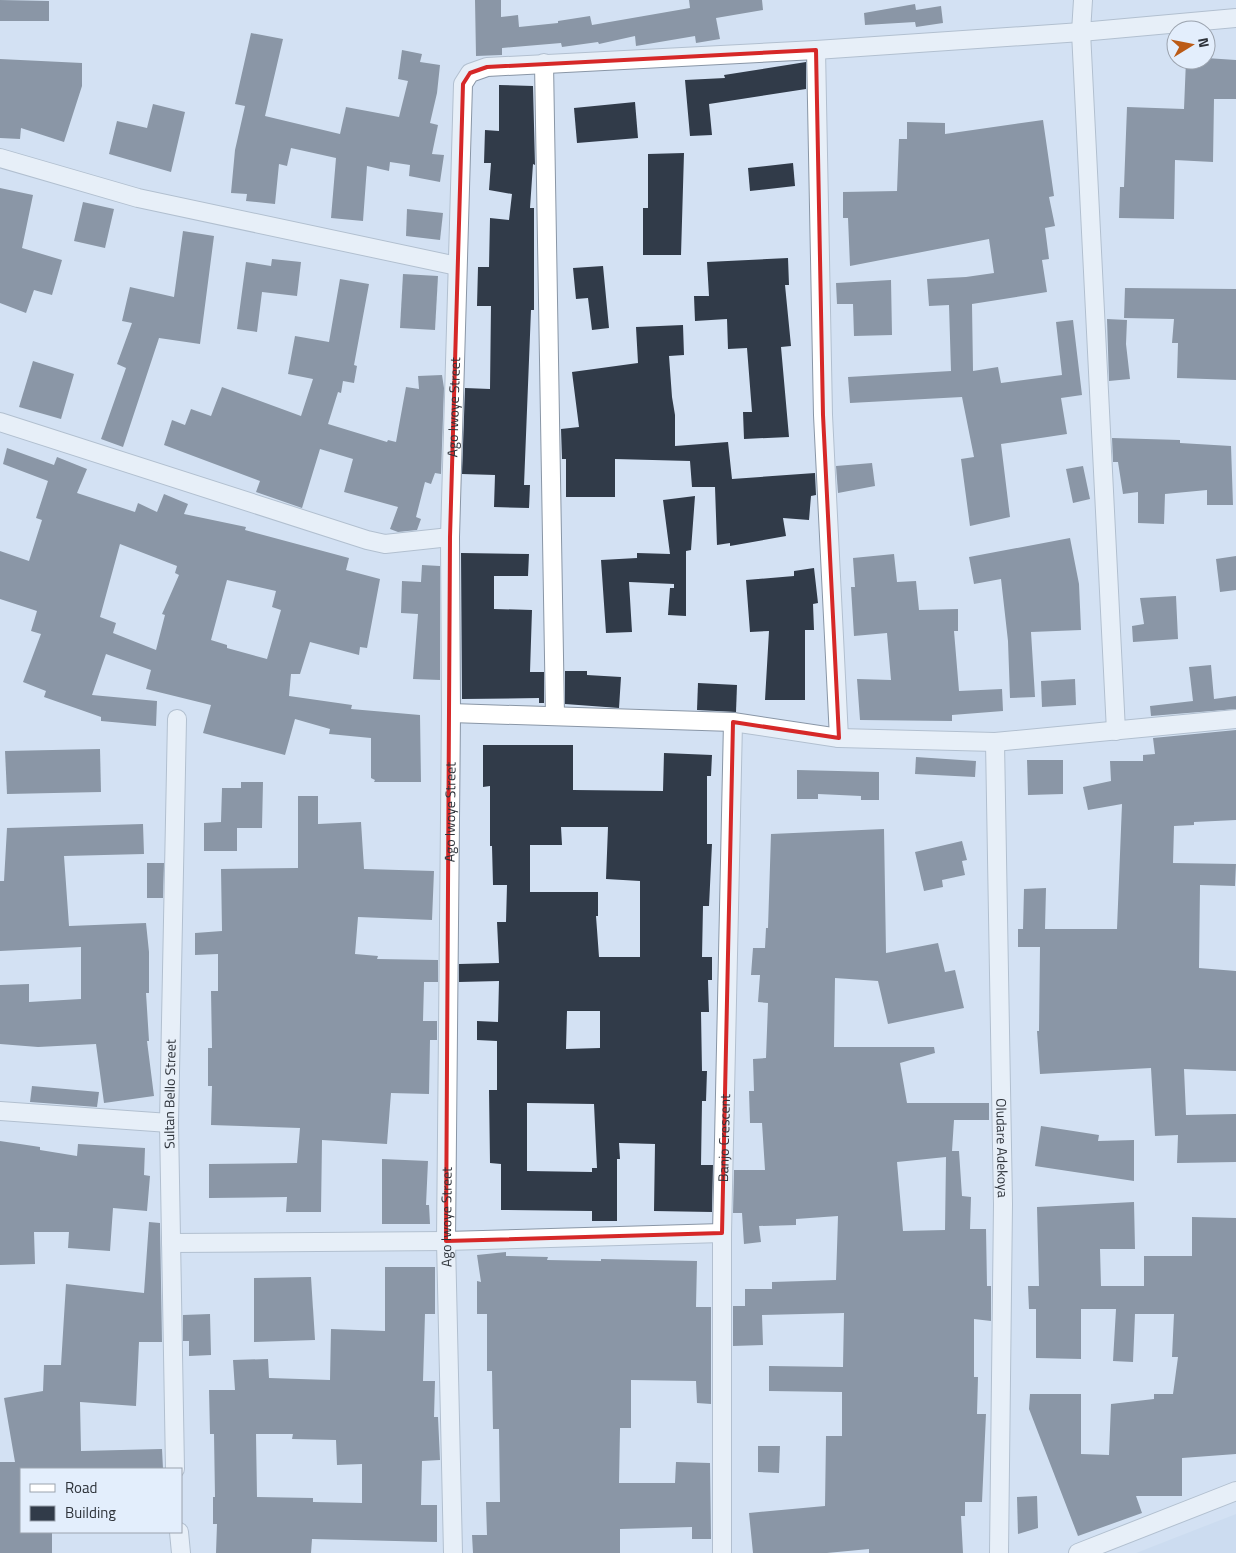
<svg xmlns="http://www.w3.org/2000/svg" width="1236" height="1553" viewBox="0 0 1236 1553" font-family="'Titillium Web',sans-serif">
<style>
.built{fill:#c4d6ed}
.building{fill:#313b49;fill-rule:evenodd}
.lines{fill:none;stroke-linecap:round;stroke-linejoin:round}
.minor-casing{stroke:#8996a6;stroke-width:20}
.minor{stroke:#fff;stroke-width:18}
.marked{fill:none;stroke:#d62828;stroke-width:4;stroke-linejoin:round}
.labels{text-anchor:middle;stroke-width:5;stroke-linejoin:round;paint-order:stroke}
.street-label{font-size:14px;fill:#2e333a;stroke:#e3eefc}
</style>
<rect width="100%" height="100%" fill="#d3e1f3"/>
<polygon class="built" points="1236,1514 1236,1553 1136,1553 1205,1526"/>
<g class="building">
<polygon points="0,0 49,1 49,21 0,21"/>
<polygon points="475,0 501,0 501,17 518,15 519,27 558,23 558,21 590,16 592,25 690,8 689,0 762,0 763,10 716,18 720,39 696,43 695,36 636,46 635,36 599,44 598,42 562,47 561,43 502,48 502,55 476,56"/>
<polygon points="915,4 916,10 941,6 943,23 916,27 915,22 865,25 864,13"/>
<polygon points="251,33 283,39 265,116 340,134 346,107 399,117 408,81 398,79 402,50 422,54 420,62 440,65 437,93 430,123 438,125 432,154 444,155 440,182 409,176 410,165 390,162 389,171 367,166 363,221 331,218 336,158 291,148 287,166 279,164 275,204 246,201 247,194 231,193 235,150 245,106 235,104"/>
<polygon points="1206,58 1236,60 1236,99 1214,99 1213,162 1175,160 1174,219 1119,218 1120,187 1124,187 1127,107 1184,109 1186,60 1206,60"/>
<polygon points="0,59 82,63 82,86 64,142 21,128 20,139 0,138"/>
<polygon points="806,62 806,89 709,104 712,135 690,136 685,80 725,78 724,75"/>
<polygon points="499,85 533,86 535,165 533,164 530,208 534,208 534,310 531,310 524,485 530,485 529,508 494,507 495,475 462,474 465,388 490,389 491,306 477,306 478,267 489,267 490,218 509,220 512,194 489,190 491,163 484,163 485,130 499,131"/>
<polygon points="635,102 638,138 577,143 574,108"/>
<polygon points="153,104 185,112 171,172 109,154 117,121 147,128"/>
<polygon points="1043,120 1054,196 1049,197 1055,226 1045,228 1049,259 1042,260 1047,292 972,304 973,371 998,367 1001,383 1062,375 1056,322 1073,320 1082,395 1061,398 1067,434 1001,444 1010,517 970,526 961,459 974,457 962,397 850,403 848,377 951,371 949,305 929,306 927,279 966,277 994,273 989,239 850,266 848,218 843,218 843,192 897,191 899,139 907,139 907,122 945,123 945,134"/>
<polygon points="684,153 681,255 643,255 643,208 648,208 648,154"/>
<polygon points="793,163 795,186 750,191 748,168"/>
<polygon points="0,188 33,195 22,248 62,260 52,295 34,290 26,313 0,303"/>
<polygon points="83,202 114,209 105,248 74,241"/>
<polygon points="407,209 443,213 440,240 406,236"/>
<polygon points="183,231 214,236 200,344 159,338 123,447 101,439 126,368 117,364 132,323 122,321 130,287 174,297"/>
<polygon points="788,258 789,285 785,285 791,346 781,347 789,437 744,439 743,412 752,412 747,348 728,349 727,319 695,321 694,296 709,296 707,262"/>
<polygon points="272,259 301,262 297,296 262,292 257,332 237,329 246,262 271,266"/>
<polygon points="603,266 609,328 592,330 588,298 576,299 573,268"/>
<polygon points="403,274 438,276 435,330 400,328"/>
<polygon points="340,279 369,284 354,365 357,366 354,383 343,381 341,393 338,392 328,424 387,442 388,440 396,442 406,387 419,389 418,376 442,375 444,388 441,474 435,473 431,484 425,482 416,517 421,519 417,530 398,532 390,529 398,507 344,492 353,459 320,449 302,508 256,492 260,481 164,445 172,420 185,425 191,409 211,416 222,387 301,416 313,379 288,374 295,336 329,342"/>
<polygon points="891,280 892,335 854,336 853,304 837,304 836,283"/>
<polygon points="1125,288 1236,289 1236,380 1177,378 1178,343 1172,343 1174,319 1124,318"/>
<polygon points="1107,319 1127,320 1126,344 1130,379 1109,381"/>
<polygon points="683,325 684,355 669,356 672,397 675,415 675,446 728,442 732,479 815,473 816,495 811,496 809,520 783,518 786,536 730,546 730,543 717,545 715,487 692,487 690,461 615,459 615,497 566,497 566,459 562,459 561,429 579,427 572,372 638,363 636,327"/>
<polygon points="33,361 74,374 61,419 19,407"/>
<polygon points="1112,438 1180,440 1180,443 1231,446 1233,505 1207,505 1207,490 1165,494 1164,524 1138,523 1138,492 1123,494 1118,462 1113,462"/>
<path d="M7 448 54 465 57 457 87 469 77 493 135 512 138 503 157 512 164 494 188 504 184 514 246 527 245 530 349 558 346 570 380 579 367 648 360 647 359 655 310 642 300 674H291L289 696 352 705 351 709 420 715 421 782H374L375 780 371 778V738L329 734 330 729 295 719 285 755 203 733 211 705 146 689 151 670 106 654 92 695 157 701 156 726 101 721V717L44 697 46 691 23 682 41 634 31 631 37 611 0 599V551L29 561 42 520 36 518 48 481 3 464ZM120 544 177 566 175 573 179 575 162 614 165 615 156 650 113 633 116 623 100 617ZM227 580 276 591 272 607 281 610 267 659 227 648V645L211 640Z"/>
<polygon points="872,463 875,486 838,493 836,466"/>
<polygon points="1083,466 1090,499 1073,503 1066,469"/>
<polygon points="695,496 691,550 686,551 686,616 668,615 670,588 674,588 674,584 629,582 632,632 606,633 601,560 637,558 637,553 670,554 663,500"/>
<polygon points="1070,538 1079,584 1081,630 1031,632 1035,697 1010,698 1008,641 1001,579 974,584 969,557"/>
<polygon points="461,553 529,554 528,576 494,576 494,609 532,610 530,672 544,672 544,703 539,703 539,698 462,699"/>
<polygon points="894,554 897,582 916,581 919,610 958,609 958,631 954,631 959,691 1002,689 1003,711 952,715 952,721 860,720 857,679 891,680 887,633 854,636 851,587 855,587 853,558"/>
<polygon points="1236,556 1236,590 1220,592 1216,559"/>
<polygon points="422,565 440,566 440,680 413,679 418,614 401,613 402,581 421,582"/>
<polygon points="814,568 818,603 813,604 814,630 805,630 805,700 765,700 769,631 750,632 746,580 794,576 794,571"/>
<polygon points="1176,596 1178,639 1133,642 1132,626 1144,624 1140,598"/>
<polygon points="1211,665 1214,699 1236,696 1236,709 1151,716 1150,706 1193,701 1189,667"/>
<polygon points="565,671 587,671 587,675 621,677 619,708 565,704"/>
<polygon points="1075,679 1076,705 1042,707 1041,681"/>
<polygon points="698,683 737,685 736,712 697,710"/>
<polygon points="1236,730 1236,820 1194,822 1194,825 1174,826 1173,863 1236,864 1235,886 1200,885 1199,968 1236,971 1236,1071 1184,1069 1186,1115 1236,1114 1236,1162 1177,1163 1178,1135 1155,1136 1151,1068 1040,1074 1037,1031 1039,1031 1040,947 1018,947 1018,929 1023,929 1024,889 1046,888 1045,929 1117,929 1122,804 1088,810 1083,787 1111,781 1110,761 1143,761 1143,755 1155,754 1153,738"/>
<path d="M483 745H573V790L663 791 664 753 712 755 711 776H707V844H712L709 906H703L702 957H712V980H708L709 1012H701L702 1071H707L706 1101H702L701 1165H713L712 1212 654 1211 655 1144 619 1143 620 1159H617V1221H592V1211L501 1210V1164L490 1163 489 1090H497V1041L477 1040V1021L498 1022 499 981 459 982V964L499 963 497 922H506L507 885H493L492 846H490V786L483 787ZM561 827H608L606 879 640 881V957H599L596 916H598V892H530V845H562ZM567 1011H600V1048L566 1049ZM527 1103 594 1104 597 1168H592V1172L527 1171Z"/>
<polygon points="100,749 101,792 7,794 5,751"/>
<polygon points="916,757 976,761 975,777 915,774"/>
<polygon points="1027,760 1063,760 1063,794 1028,795"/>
<polygon points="797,770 879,772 879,800 861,800 861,796 818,794 818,799 797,799"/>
<polygon points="241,782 263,782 262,828 237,828 237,851 204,851 204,823 221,822 222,788 241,788"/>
<polygon points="298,796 318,796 318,824 361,822 364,869 434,871 432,920 358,917 355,954 378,956 377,959 438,960 438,982 424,982 423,1021 437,1021 437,1040 430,1040 429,1094 391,1093 387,1144 322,1140 321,1212 286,1212 287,1197 209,1198 209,1164 297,1163 300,1128 211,1125 212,1086 208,1086 208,1048 212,1048 211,991 218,991 218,954 195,955 195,933 222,931 221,869 298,868"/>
<polygon points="143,824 144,854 64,856 69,926 146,923 149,952 149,993 146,993 149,1041 147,1041 154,1096 104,1103 96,1044 38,1047 0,1044 0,985 29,984 29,1002 81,999 81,947 0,951 0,881 4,881 7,828"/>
<path d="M884 829 886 953 938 943 945 972 955 970 964 1008 888 1024 878 981 835 978 834 1047H934L935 1053 900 1063 907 1103H989V1120H954L952 1151H959L962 1196 971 1197 970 1229H986L987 1286H991V1321L974 1319V1377H978L977 1414H986L982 1502H965V1516H961L963 1553H869V1549L827 1553H753L749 1513 825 1506 826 1436H842V1392L769 1391V1366L843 1367 844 1313 762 1315 763 1345 733 1346V1306H745V1289H772V1282L836 1280 838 1216 796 1219V1225L759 1226 761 1242 744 1244 742 1213H733L734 1170H765L762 1123H750L749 1091H754L753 1059 766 1058 768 1003 758 1002 760 975H751L753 948H765L766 928H768L771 834ZM946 1157 945 1230 903 1231 897 1162Z"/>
<polygon points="962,841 967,860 962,861 965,875 942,880 943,887 924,891 915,852"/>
<polygon points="147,863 164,863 163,898 147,898"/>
<polygon points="32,1086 99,1092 97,1107 30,1102"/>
<polygon points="1041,1126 1099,1135 1098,1141 1134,1140 1134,1181 1035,1166"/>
<polygon points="0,1141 40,1147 40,1150 77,1156 78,1144 145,1148 144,1175 150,1176 147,1211 113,1208 110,1251 68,1248 69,1232 34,1232 35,1264 0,1265"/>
<polygon points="382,1159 428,1161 426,1205 429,1205 430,1224 382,1224"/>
<polygon points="1134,1202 1135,1249 1100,1249 1101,1286 1144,1286 1144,1256 1192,1256 1192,1217 1236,1218 1236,1454 1182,1458 1182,1496 1136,1496 1142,1513 1078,1536 1029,1409 1030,1394 1081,1394 1081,1454 1109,1455 1111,1404 1154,1399 1154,1394 1173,1394 1178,1357 1172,1357 1174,1314 1135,1314 1133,1362 1113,1361 1116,1309 1081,1309 1081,1359 1036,1358 1036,1309 1029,1309 1028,1286 1039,1286 1037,1207"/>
<polygon points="149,1222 160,1223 162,1342 139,1342 136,1406 80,1402 81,1451 162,1449 163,1469 21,1469 21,1532 52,1532 52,1553 0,1553 0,1462 15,1462 4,1398 43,1391 44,1365 61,1365 66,1284 144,1293"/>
<polygon points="506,1252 506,1256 548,1257 547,1260 601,1261 601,1259 697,1261 696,1307 711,1307 711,1404 697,1403 696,1381 631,1380 631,1428 620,1428 619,1483 675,1483 676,1462 710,1463 711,1539 692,1539 692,1527 620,1529 620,1553 473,1553 472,1535 487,1535 486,1502 500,1502 499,1429 493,1429 492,1371 487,1371 487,1314 477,1314 477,1281 481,1282 477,1255"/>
<path d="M385 1267H435V1314H425L423 1381H435L434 1417H438L440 1460 422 1461 421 1505H437V1542L312 1539 311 1553H216L217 1524H213V1497H215L214 1434H210L209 1390H235L233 1360 268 1359 269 1378 330 1380 331 1329 385 1331ZM256 1434H293L292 1439 336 1440 337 1465 362 1464V1503L313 1502V1498L257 1497Z"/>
<polygon points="311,1277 315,1340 254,1342 254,1278"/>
<polygon points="210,1314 211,1355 189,1356 189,1341 183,1341 183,1315"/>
<polygon points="758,1446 780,1446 779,1473 758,1472"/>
<polygon points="1037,1496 1038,1528 1018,1534 1017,1497"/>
</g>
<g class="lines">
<g class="minor-casing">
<g id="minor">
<polyline points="1083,0 1081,32 1116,731"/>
<polyline points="816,50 823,415 839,738"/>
<polyline points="544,63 555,716"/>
<polyline points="0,158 138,198 457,266"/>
<polyline points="0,422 367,540 385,544 450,537"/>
<polyline points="451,713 733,722 839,738 995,742 1236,719"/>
<path id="s1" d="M995 742 1003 1204 999 1553"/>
<polyline points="0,1111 169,1123"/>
<polyline points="171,1243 446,1241 722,1233"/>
<path id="s2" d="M175 1469 169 1123 177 719"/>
<polyline points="179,1532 181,1553"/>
<path id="s3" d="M453 1553 446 1241 451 713 450 537 463 84 470 73 487 67 816 50 1081 32 1236 18"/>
<path id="s4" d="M722 1553V1233L733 722"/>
<polyline points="1078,1553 1236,1491"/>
</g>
</g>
<use href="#minor" class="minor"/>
</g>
<path d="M0 0H1236V1553H0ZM816 50 823 415 839 738 733 722 722 1233 446 1241 450 537 463 84 470 73 487 67Z" fill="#d3e1f3" fill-opacity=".55" fill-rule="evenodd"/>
<path class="marked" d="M816 50 823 415 839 738 733 722 722 1233 446 1241 450 537 463 84 470 73 487 67Z"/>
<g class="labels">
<g class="street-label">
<text dy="5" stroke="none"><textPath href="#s3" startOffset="1146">Ago Iwoye Street</textPath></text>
<text dy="5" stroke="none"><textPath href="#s3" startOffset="741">Ago Iwoye Street</textPath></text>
<text dy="5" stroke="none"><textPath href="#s2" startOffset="375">Sultan Bello Street</textPath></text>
<text dy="5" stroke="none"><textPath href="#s4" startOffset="415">Banjo Crescent</textPath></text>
<text dy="5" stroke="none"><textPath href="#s1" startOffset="406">Oludare Adekoya</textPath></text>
<text dy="5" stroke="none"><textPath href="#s3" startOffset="336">Ago Iwoye Street</textPath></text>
</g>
</g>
<rect x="20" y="1468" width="162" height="65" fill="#e3eefc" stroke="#9ba3ae"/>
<rect x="30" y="1484" width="25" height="8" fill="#ffffff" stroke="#9ba3ae"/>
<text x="65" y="1493" font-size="15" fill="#2e333a">Road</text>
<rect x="30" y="1506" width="25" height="15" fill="#313b49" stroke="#9ba3ae"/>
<text x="65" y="1518" font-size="15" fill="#2e333a">Building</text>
<g transform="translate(1191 45) rotate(80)"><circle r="24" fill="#e3eefc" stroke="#9ba3ae"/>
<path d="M0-4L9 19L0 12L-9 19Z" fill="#bb5b16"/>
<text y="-8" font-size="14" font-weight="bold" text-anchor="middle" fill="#2e333a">N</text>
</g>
</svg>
